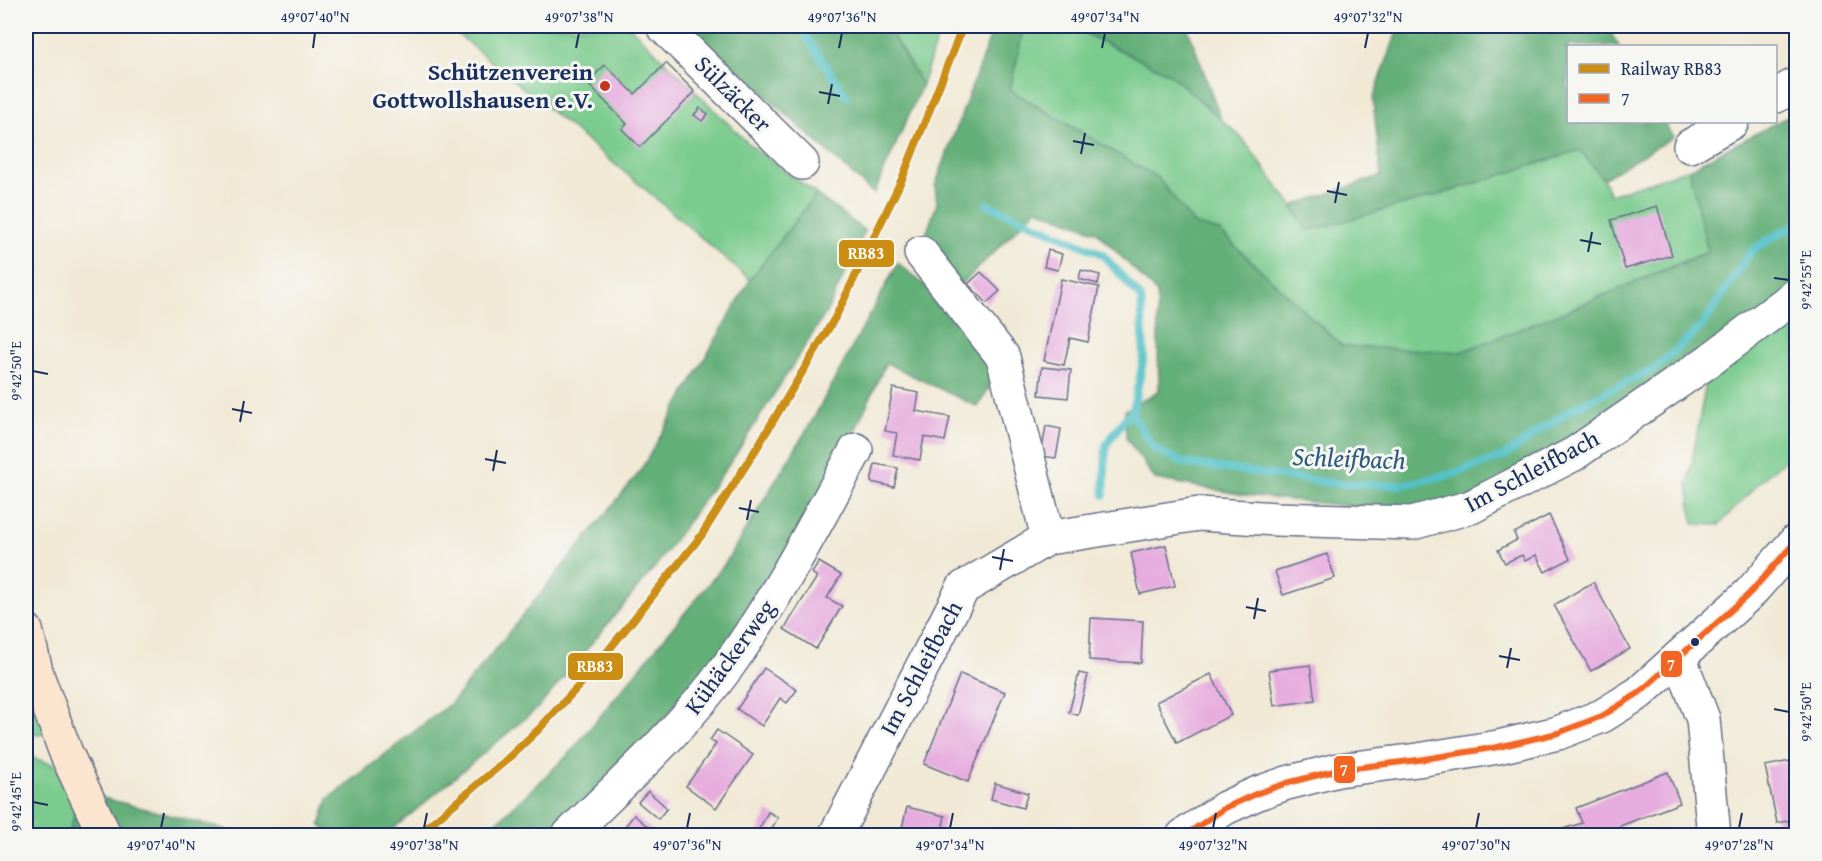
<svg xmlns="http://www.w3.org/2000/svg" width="1822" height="861" viewBox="0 0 1822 861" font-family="'Gentium Book Plus',serif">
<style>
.green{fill:#7acb8d;stroke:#4a7d76;stroke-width:1.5}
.forest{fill:#63af78;stroke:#3f6f6b;stroke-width:1.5}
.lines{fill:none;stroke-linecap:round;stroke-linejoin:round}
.stream{stroke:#53c1c8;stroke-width:8}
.building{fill:#e6acde}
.street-casing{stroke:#667088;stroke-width:36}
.secondary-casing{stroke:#667088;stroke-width:36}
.street{stroke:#fff;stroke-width:33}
.secondary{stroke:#fbe5cf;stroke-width:33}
.bus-1-casing{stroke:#f6f6f2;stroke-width:10}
.bus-1{stroke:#f26522;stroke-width:6}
.rail-1-casing{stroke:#f6f6f2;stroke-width:12}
.rail-1{stroke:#cb8e13;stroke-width:8}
.ticks{fill:none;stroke:#1b2f5e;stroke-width:2}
.poi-dot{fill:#c8321e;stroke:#f6f6f2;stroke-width:2}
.bus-dot{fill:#1b2f5e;stroke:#f6f6f2;stroke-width:2}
.labels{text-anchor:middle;stroke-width:6;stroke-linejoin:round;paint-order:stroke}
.poi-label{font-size:24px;font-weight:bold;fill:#1b2f5e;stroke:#f6f6f2;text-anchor:end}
.street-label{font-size:24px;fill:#1b2f5e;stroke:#f6f6f2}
.water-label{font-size:26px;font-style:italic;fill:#2c5b7e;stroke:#f6f6f2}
.line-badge{stroke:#f6f6f2;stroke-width:2}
.badge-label{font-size:16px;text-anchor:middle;font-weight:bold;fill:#fff}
.neatline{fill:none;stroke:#1b2f5e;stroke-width:2}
.ticks-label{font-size:15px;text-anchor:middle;fill:#1b2f5e}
</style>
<rect width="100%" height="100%" fill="#f6f6f2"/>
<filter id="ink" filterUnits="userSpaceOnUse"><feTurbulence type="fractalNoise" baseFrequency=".0167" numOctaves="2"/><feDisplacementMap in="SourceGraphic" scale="12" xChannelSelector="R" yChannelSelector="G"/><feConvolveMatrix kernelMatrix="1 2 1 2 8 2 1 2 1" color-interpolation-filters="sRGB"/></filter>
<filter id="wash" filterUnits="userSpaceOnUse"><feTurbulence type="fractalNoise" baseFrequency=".008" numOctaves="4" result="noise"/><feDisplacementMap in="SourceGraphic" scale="24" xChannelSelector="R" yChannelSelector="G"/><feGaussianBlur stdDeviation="1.35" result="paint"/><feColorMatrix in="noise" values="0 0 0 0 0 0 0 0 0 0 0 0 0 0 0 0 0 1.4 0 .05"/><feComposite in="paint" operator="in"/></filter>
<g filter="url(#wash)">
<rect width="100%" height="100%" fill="#f1e9d5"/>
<g class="green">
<polygon points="448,26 629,26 751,146 816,194 750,280 651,194"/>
<polygon points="887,26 941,26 922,85"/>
<polygon points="1024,26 1070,26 1170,74 1242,138 1292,206 1307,231 1442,194 1580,150 1603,179 1610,195 1689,169 1708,251 1566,311 1461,352 1341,346 1219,231 1194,225 1158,178 1010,90"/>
<polygon points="1796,309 1796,450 1760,482 1719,525 1693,524 1688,485 1706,382"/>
<polygon points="26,675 53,732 38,735 26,731"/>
<polygon points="26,756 56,765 80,792 69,835 26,835"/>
</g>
<g class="forest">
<polygon points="689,26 887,26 922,85 874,194"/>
<polygon points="994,26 1024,26 1010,90 1158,178 1194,224 1219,231 1342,346 1461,352 1566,311 1708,252 1689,169 1796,112 1796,288 1714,350 1470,499 1414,513 1244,495 1155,479 1126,438 1125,410 1159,391 1157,293 1097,232 1037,209 961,285 922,246 937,203 935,186"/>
<polygon points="1070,26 1187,26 1221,119 1170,74"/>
<polygon points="1399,26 1606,26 1619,46 1568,46 1568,122 1663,122 1673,137 1603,179 1580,150 1435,196 1307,231 1292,206 1381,176 1373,99"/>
<polygon points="816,194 865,231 826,313 732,460 655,567 540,706 386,835 332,835 320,824 328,799 452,702 639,473 750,280"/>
<polygon points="898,263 958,313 997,373 978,407 886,363 836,473 731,643 591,800 594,835 482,836 569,754 724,565 812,421"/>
<polygon points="80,792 247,835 69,836"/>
</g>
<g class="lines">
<g class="stream">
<polyline points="799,26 847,97"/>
<polyline points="987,204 1102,254 1141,298 1144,356 1132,414 1154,449 1184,463 1340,484 1402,485 1452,474 1505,456 1540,430 1574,408 1657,367 1702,326 1752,250 1780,233 1796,225"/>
<polyline points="1104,495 1106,445 1126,417 1132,414"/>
</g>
</g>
<g id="blocks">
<g class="building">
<polygon points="666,63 695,92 640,147 622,129 627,124 587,83 605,65 635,94"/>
<polygon points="700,108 708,114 702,121 694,115"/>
<polygon points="1657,206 1672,255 1625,269 1611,220"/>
<polygon points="1048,250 1062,254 1058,270 1044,267"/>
<polygon points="1081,270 1100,275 1098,284 1079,279"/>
<polygon points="981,272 1000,291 987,303 968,284"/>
<polygon points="1061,279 1099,287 1088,342 1070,338 1064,365 1044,361"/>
<polygon points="1042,367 1071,370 1068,398 1039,395"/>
<polygon points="893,388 919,393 916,411 950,417 945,441 924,437 920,460 893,455 897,433 885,431"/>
<polygon points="1046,426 1061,429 1056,458 1041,456"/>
<polygon points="875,464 898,468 894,487 871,482"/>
<polygon points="1549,515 1570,559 1545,572 1536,555 1525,561 1522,555 1505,563 1498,550 1517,540 1514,533"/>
<polygon points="1166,545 1175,586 1140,594 1131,553"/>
<polygon points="1327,554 1335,578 1283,595 1275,571"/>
<polygon points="819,562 841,575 827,598 842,606 816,649 784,629 817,577 812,573"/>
<polygon points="1593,582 1630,649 1591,671 1554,605"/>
<polygon points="1091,618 1143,621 1141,663 1089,660"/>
<polygon points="1310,665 1315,700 1274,706 1269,670"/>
<polygon points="764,668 797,690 787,703 780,698 762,726 737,709"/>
<polygon points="1079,673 1088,675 1078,715 1069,713"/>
<polygon points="960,674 1005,692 968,782 924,764"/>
<polygon points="1211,674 1231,715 1177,743 1156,702"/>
<polygon points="717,730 753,755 716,808 686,786 716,744 710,740"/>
<polygon points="1796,760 1796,819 1777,823 1765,766"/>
<polygon points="1668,772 1680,803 1594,836 1540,836 1582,823 1576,808"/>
<polygon points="995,783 1028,793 1023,808 991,799"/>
<polygon points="648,791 667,808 658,819 638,802"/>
<polygon points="907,807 945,816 941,836 900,836"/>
<polygon points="768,812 778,817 768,836 766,836 758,831"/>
<polygon points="634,815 659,836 617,836"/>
</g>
</g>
</g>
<g filter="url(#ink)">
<use href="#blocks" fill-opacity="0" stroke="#667088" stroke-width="1.5"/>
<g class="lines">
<g class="street-casing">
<g id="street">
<polyline points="663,26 802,163"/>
<polyline points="1776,96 1796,84"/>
<polyline points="1690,146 1732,122"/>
<polyline points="921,253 1003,357 1048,538"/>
<polyline points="1679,657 1703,719 1714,836"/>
<path d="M568 836C624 781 682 729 728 666 777 599 815 524 856 450"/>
<polyline points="835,836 963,588 1048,538 1199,514 1276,519 1412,523 1471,507 1574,454 1710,360 1796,295"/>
<polyline points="1183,836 1225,808 1258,793 1287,783 1338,770 1418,760 1498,747 1558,733 1602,716 1639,693 1749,594 1796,541"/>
</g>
</g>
<g class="secondary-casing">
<polyline id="secondary" points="26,630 37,675 66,753 105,836"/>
</g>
<use href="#street" class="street"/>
<use href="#secondary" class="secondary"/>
<g class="bus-1-casing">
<polyline id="bus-1" points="1184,836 1225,808 1258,793 1287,783 1338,770 1418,760 1498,747 1558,733 1602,716 1639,693 1749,594 1796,541"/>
</g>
<use href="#bus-1" class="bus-1"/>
<g class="rail-1-casing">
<polyline id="rail-1" points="416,836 504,762 538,730 586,678 701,536 758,446 836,316 902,179 963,26"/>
</g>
<use href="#rail-1" class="rail-1"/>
</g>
</g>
<path class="ticks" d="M313 48 315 33M576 48 579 33M839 48 842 33M1102 48 1105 33M1365 48 1368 33M819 92 840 96M828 104 832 84M1073 141 1094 145M1081 154 1085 133M1327 191 1347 195M1335 203 1339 182M1580 240 1601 244M1588 252 1592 232M1774 278 1789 280M33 371 48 374M232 409 252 413M240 422 244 401M485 459 506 463M493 471 497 450M739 508 759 512M747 520 751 500M992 557 1013 561M1000 570 1004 549M1246 607 1266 611M1254 619 1258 598M1499 656 1520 660M1507 668 1511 648M1774 709 1789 712M33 802 48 805M161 828 164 813M424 828 427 813M687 828 690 813M950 828 953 813M1213 828 1216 813M1476 828 1479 813M1739 828 1742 813"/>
<circle class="poi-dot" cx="605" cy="86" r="6"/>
<circle class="bus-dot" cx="1695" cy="642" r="5"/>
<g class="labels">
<g class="poi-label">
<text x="593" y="80">Schützenverein<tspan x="593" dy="28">Gottwollshausen e.V.</tspan></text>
</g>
<g class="street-label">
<text transform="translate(733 94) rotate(45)" y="8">Sülzäcker</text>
<text transform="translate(1532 471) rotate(-28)" y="8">Im Schleifbach</text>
<text transform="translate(730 657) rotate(-54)" y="8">Kühäckerweg</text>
<text transform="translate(921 668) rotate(-62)" y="8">Im Schleifbach</text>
</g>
<g class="water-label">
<text transform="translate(1349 458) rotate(2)" y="9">Schleifbach</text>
</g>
</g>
<g class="line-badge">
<rect x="838" y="239" width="57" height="29" rx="6" fill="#cb8e13"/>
<rect x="1660" y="650" width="23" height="28" rx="6" fill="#f26522"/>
<rect x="567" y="652" width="57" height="29" rx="6" fill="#cb8e13"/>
<rect x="1333" y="755" width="23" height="29" rx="6" fill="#f26522"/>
</g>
<g class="badge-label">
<text x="866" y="259">RB83</text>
<text x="1671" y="670">7</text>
<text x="595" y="672">RB83</text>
<text x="1344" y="775">7</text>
</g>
<rect width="1822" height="861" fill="none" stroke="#f6f6f2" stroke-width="66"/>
<rect x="1567" y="45" width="210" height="78" fill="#f6f6f2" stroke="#9ea6b7" stroke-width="1.5"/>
<rect x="1579" y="64" width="30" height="9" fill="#cb8e13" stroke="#9ea6b7" stroke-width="1.5"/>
<text x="1621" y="75" font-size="18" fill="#1b2f5e">Railway RB83</text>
<rect x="1579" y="94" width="30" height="9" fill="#f26522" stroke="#9ea6b7" stroke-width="1.5"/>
<text x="1621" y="105" font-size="18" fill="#1b2f5e">7</text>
<rect x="33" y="33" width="1756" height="795" class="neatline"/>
<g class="ticks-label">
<text x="315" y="22">49°07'40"N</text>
<text x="579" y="22">49°07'38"N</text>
<text x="842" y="22">49°07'36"N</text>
<text x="1105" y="22">49°07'34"N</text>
<text x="1368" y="22">49°07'32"N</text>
<text transform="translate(1806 280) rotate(-90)" y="5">9°42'55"E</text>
<text transform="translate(16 371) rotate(-90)" y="5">9°42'50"E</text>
<text transform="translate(1806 712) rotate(-90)" y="5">9°42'50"E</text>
<text transform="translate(16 802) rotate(-90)" y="5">9°42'45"E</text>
<text x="161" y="850">49°07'40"N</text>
<text x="424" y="850">49°07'38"N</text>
<text x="687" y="850">49°07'36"N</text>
<text x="950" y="850">49°07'34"N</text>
<text x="1213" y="850">49°07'32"N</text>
<text x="1476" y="850">49°07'30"N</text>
<text x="1739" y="850">49°07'28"N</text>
</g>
</svg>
